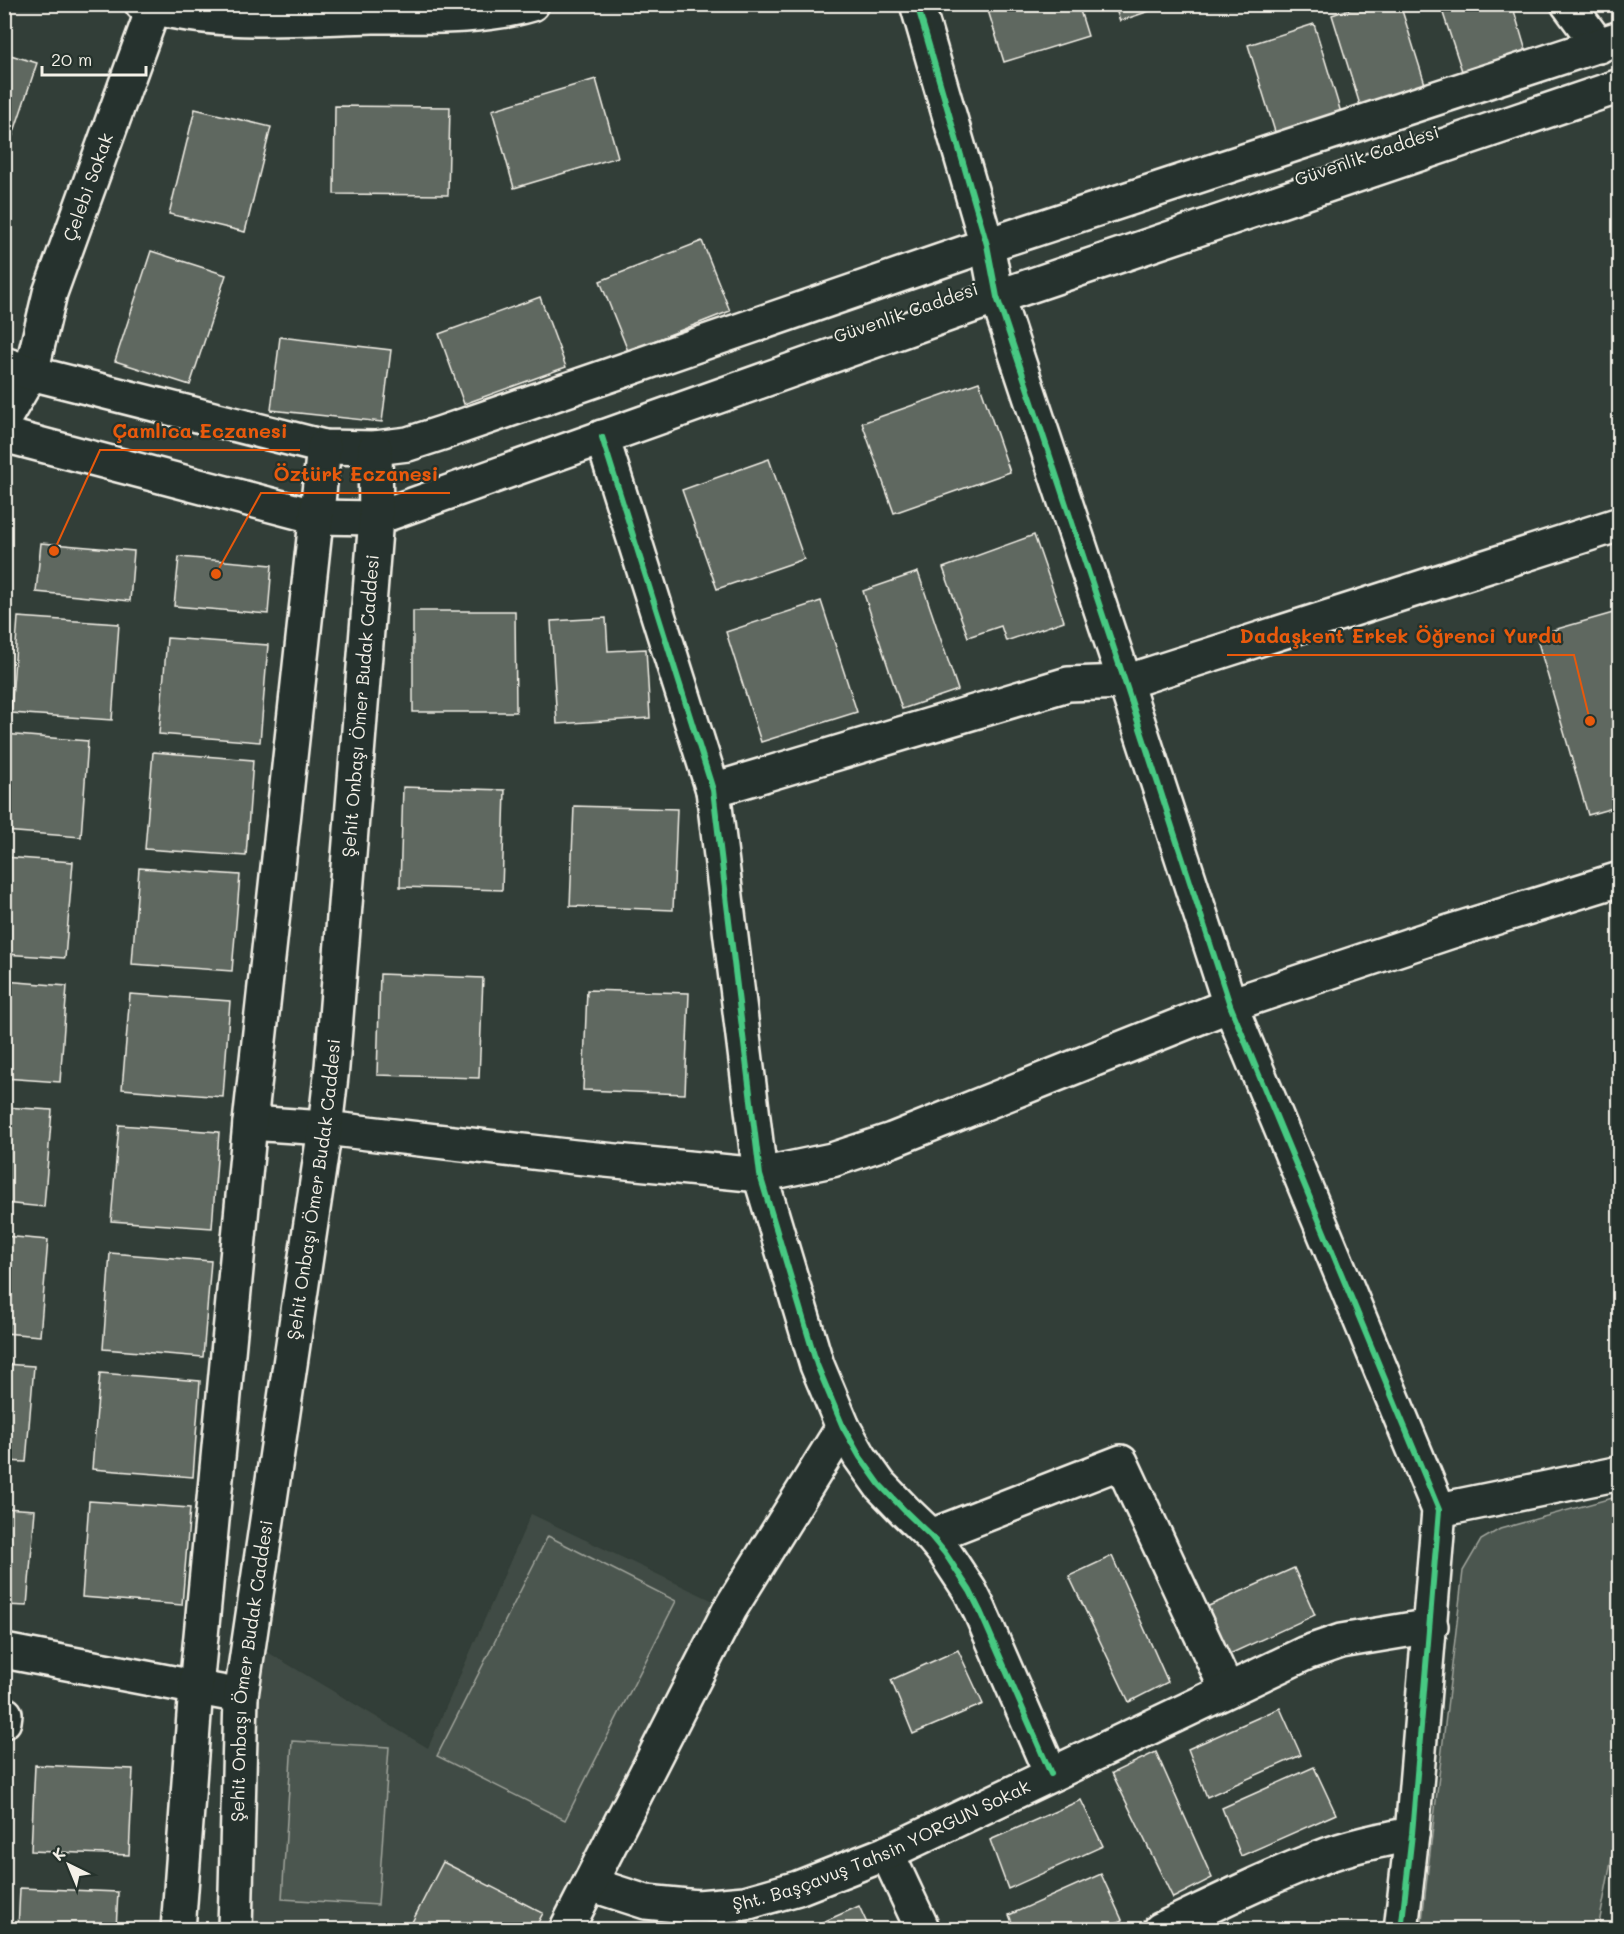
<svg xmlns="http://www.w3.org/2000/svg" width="1624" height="1934" viewBox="0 0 1624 1934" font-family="Mali,sans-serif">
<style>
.built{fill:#404b44}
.green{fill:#4c564f;stroke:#a0a49c;stroke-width:1.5}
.building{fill:#5f6861;stroke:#f4f1e8;stroke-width:1.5}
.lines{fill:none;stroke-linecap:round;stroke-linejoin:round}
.minor-casing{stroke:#f4f1e8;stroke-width:38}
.major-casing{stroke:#f4f1e8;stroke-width:38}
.minor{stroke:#26332d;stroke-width:33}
.major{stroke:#26332d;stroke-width:33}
.cycleway-casing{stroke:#26332d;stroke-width:10}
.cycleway{stroke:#46c982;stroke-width:6}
.labels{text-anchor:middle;stroke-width:4.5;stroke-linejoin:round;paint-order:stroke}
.street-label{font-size:18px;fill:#f4f1e8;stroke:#26332d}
.leader{fill:none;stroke:#e8590c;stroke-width:2}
.callout-dot{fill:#e8590c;stroke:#26332d;stroke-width:2}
.callout-label{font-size:20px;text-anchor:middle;font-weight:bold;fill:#e8590c;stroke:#26332d;stroke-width:4.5;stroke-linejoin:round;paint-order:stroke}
</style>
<rect width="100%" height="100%" fill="#323e38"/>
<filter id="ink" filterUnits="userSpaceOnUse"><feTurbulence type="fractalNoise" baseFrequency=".0167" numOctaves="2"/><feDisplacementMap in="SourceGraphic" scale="12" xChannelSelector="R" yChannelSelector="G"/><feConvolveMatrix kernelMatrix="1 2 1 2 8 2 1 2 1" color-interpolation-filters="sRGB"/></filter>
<g filter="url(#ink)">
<polygon class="built" points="531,1514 730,1609 566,1929 235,1930 249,1641 428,1748"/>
<g class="green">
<polygon points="1619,1496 1619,1821 1598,1929 1421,1929 1463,1571 1481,1540 1500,1529"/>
<polygon points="548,1536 676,1601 565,1820 437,1756"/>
<polygon points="292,1741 389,1747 378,1905 282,1899"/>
</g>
<g class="building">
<polygon points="986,4 1078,4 1088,36 1004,62"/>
<polygon points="1114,4 1170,4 1120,21"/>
<polygon points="1364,4 1400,4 1425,84 1360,105 1332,15"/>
<polygon points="1440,4 1512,4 1526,51 1462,71"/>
<polygon points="1314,24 1342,116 1276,135 1248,45"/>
<polygon points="4,53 37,63 5,159 4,159"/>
<polygon points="596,79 618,157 514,188 492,110"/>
<polygon points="335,106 450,107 448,195 334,194"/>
<polygon points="195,109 271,127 245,232 169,214"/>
<polygon points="702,241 730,311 628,351 600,281"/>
<polygon points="151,251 226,275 190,385 115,361"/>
<polygon points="540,297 566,367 464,404 439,334"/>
<polygon points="280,337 391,350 382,422 271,410"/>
<polygon points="979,382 1010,472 894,513 862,423"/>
<polygon points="769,459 804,559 717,589 682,490"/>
<polygon points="1034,535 1064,621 1006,641 1001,626 968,637 943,568"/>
<polygon points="41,543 134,551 130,601 36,592"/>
<polygon points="179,557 272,565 268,614 174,606"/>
<polygon points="918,572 958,690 902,709 863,591"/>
<polygon points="821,601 857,712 761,742 726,632"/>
<polygon points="413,611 515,611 516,712 413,712"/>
<polygon points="1620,611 1620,806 1588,815 1536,635"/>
<polygon points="18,617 119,624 112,720 11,713"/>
<polygon points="606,618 608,651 646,649 650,718 557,724 551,621"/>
<polygon points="167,638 268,645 260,742 159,734"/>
<polygon points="4,734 88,741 81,837 4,831"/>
<polygon points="153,752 253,760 246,856 145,849"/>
<polygon points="403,787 505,790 502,890 400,887"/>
<polygon points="574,806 677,809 673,910 570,906"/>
<polygon points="4,857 73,862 65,958 4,954"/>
<polygon points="139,868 240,875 232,971 132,964"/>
<polygon points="380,974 483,978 479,1078 377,1075"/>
<polygon points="4,981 67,986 60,1082 4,1078"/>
<polygon points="587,990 689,993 685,1094 583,1090"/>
<polygon points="130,994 230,1001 223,1097 122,1089"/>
<polygon points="4,1107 52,1110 44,1207 4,1203"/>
<polygon points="119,1125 219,1132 212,1228 111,1221"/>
<polygon points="4,1236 48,1240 40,1336 4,1333"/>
<polygon points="110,1253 211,1261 203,1357 103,1349"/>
<polygon points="4,1364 34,1366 26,1462 4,1461"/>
<polygon points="100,1373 200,1381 193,1477 92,1469"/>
<polygon points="89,1501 190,1508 182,1605 82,1597"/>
<polygon points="4,1508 35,1510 27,1606 4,1605"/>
<polygon points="1112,1556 1168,1682 1129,1702 1069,1576"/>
<polygon points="1294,1568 1315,1615 1221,1658 1202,1609"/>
<polygon points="958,1650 983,1704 913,1734 891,1680"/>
<polygon points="1280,1708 1301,1755 1207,1797 1188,1749"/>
<polygon points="1156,1752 1212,1878 1173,1898 1112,1773"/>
<polygon points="35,1765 133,1769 129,1855 31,1851"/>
<polygon points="1314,1767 1336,1814 1241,1856 1222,1808"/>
<polygon points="1081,1800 1103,1846 1008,1889 990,1840"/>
<polygon points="443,1862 543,1913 534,1930 408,1930"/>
<polygon points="1101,1874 1122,1920 1102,1930 1015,1930 1009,1915"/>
<polygon points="20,1888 118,1892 116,1930 18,1930"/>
<polygon points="859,1906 870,1930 805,1930"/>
</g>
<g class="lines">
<g class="minor-casing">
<g id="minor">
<path d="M142 4C215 26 298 18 373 16 426 16 482 19 532 4"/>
<polyline points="917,4 987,245 997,297 1125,682 1230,1005 1439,1510 1412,1834 1401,1930"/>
<polyline points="1568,4 1599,46"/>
<path id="s1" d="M4 419 31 373 50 293 155 4"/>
<polyline points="602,437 713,790 760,1175 817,1365 843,1427 860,1457 880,1485 905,1511 931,1536 945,1553 970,1591 980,1611 1051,1774"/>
<polyline points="713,790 1068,684 1125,682 1620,524"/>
<polyline points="250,1123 325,1128 575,1157 760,1175 832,1160 892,1140 1230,1005 1449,932 1620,879"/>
<polyline points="1439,1510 1620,1473"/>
<polyline points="931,1536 1121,1462 1227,1690"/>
<polyline points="4,1651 241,1696"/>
<polyline points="4,1721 5,1714"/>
<polyline points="887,1853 923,1930"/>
<path id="s2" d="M590 1884 646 1902 698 1907 745 1903 798 1888 887 1853 1306 1653 1341 1641 1431 1626"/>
<polyline points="566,1930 730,1609 843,1427"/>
<path d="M1160 1930C1213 1905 1265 1878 1319 1858 1349 1846 1381 1840 1412 1834"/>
</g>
</g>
<g class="major-casing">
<g id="major">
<polyline points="4,364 31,373 324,447 375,448 408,444 442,433 987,245 1620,38"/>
<polyline points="4,435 317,517 376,518 997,297 1620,86"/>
<polyline points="178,1930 196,1688 250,1123 324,447"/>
<path id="s3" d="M235 1930 241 1696 325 1128 332 1067 376 518 375 448"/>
</g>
</g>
<use href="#minor" class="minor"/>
<use href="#major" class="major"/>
<g class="cycleway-casing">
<g id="cycleway">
<polyline points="917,4 987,245 997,297 1125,682 1230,1005 1439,1510 1412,1834 1401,1930"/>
<polyline points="602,437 713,790 760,1175 817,1365 843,1427 860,1457 880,1485 905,1511 931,1536 945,1553 970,1591 980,1611 1051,1774"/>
</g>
</g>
<use href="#cycleway" class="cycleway"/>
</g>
</g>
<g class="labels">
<g class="street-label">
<text transform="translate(1367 156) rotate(-19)" y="6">Güvenlik Caddesi</text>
<text dy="6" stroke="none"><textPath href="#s1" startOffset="248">Çelebi Sokak</textPath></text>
<text transform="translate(906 313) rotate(-19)" y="6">Güvenlik Caddesi</text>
<text dy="6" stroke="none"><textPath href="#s3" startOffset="1232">Şehit Onbaşı Ömer Budak Caddesi</textPath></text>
<text dy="6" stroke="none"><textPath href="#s3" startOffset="746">Şehit Onbaşı Ömer Budak Caddesi</textPath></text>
<text dy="6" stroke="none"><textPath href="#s3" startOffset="260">Şehit Onbaşı Ömer Budak Caddesi</textPath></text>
<text dy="6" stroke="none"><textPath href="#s2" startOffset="306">Şht. Başçavuş Tahsin YORGUN Sokak</textPath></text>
</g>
</g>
<path class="leader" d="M54 551L100 450H300M216 574L261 493H450M1590 721L1574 655H1227"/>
<g class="callout-dot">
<circle cx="54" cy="551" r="6"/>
<circle cx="216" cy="574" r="6"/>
<circle cx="1590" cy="721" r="6"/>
</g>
<g class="callout-label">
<text x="200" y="438">Çamlıca Eczanesi</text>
<text x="356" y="481">Öztürk Eczanesi</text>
<text x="1401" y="643">Dadaşkent Erkek Öğrenci Yurdu</text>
</g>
<rect width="1624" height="1934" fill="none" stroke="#26332d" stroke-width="24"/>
<rect x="12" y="12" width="1600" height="1910" fill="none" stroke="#f4f1e8" stroke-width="2" filter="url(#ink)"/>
<g transform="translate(69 1865) rotate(317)" stroke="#26332d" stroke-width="4.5" paint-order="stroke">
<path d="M0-4.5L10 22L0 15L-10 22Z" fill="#f4f1e8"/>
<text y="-9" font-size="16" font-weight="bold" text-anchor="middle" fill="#f4f1e8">K</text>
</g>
<path d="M42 66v9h104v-9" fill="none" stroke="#f4f1e8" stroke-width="3"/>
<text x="51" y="66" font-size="18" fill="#f4f1e8" stroke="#26332d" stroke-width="4.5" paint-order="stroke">20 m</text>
</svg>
